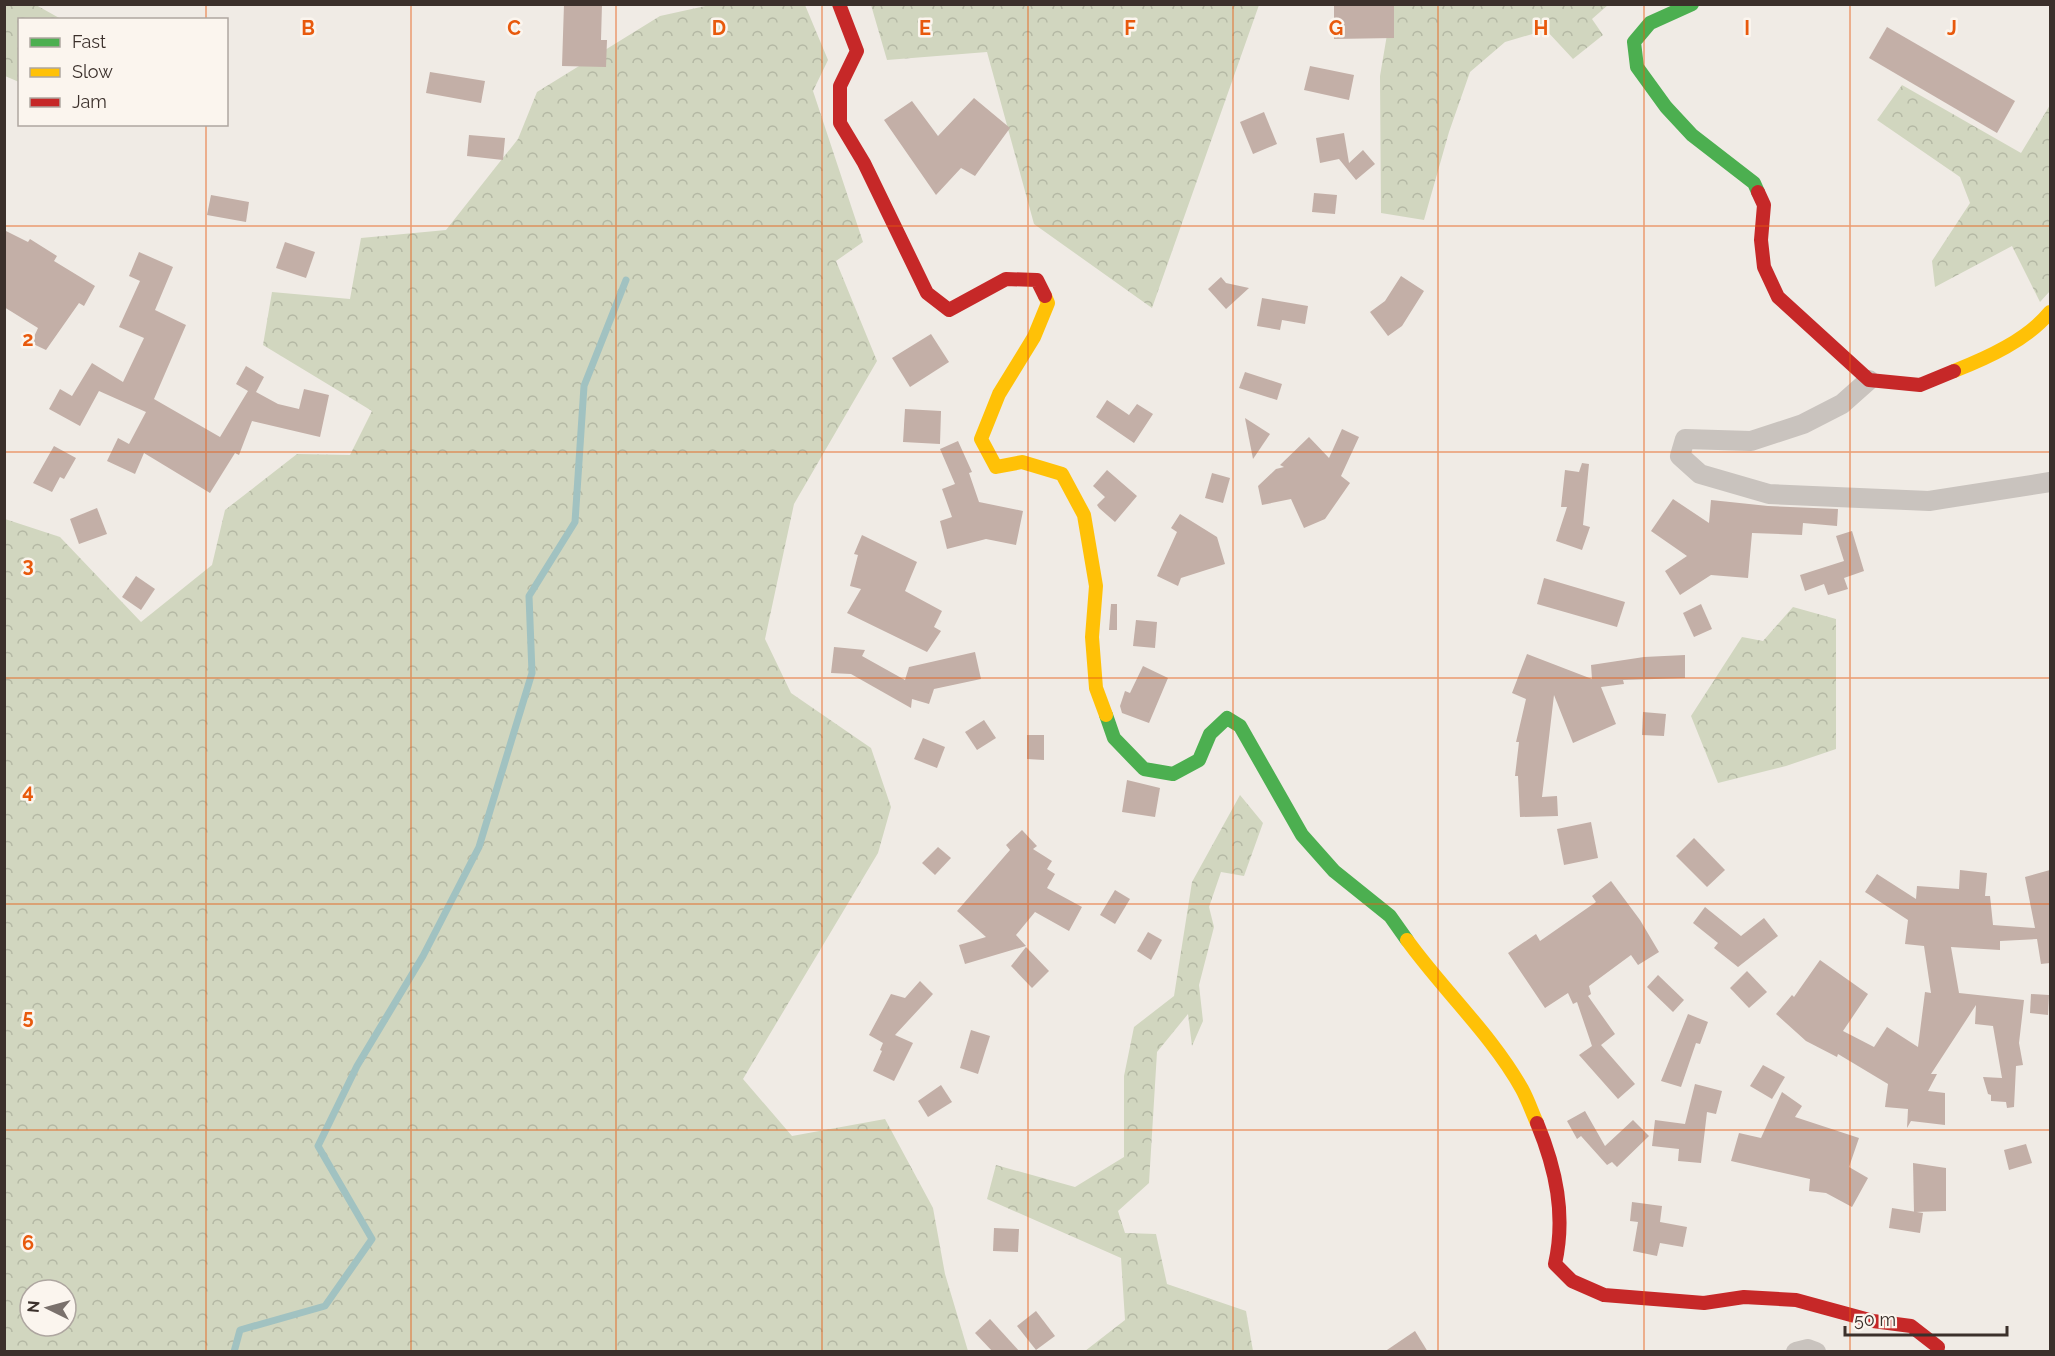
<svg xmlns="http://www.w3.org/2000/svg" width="2055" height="1356" viewBox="0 0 2055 1356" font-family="Raleway,sans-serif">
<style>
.forest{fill:url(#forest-crowns);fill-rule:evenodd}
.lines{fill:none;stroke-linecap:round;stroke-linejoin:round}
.stream{stroke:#a1c2c1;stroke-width:7}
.building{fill:#c3afa7}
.street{stroke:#c9c3be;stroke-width:20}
.fast{stroke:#4caf50;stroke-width:14}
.slow{stroke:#ffc107;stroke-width:14}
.jam{stroke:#c62828;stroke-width:14}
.grid{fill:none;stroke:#e8590c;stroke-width:1.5;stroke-opacity:0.55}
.grid-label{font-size:20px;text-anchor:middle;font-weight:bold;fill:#e8590c;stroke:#fbf5ee;stroke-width:5;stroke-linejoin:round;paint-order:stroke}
</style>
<defs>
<pattern id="forest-crowns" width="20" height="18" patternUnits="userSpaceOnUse" patternTransform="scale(1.5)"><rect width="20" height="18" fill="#d1d6bf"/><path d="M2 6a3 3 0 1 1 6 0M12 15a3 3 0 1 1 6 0" fill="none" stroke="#b4b8a4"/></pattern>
</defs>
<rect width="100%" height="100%" fill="#f0ebe5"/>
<g class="forest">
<polygon points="4,5 36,5 61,19 20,20 19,82 5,76"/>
<path d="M710 5H805L828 60 813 91 863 242 836 261 877 361 794 504 765 639 791 693 871 748 891 807 878 853 743 1079 792 1136 885 1119 933 1208 945 1274 968 1351 5 1352V519L60 537 141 622 212 565 225 510 297 454 350 455 372 411 263 345 272 292 350 299 361 238 446 230 518 139 537 92 660 16ZM30 1290H66V1326H30Z"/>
<polygon points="871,5 1259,5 1152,308 1034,224 987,52 887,60"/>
<polygon points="1392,5 1608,5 1592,19 1603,35 1573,59 1546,30 1505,42 1470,72 1449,132 1424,220 1381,213 1380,76"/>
<polygon points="1902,85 2021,153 2050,105 2050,291 2040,302 2012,246 1935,287 1932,261 1970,203 1960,177 1877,120"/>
<polygon points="1793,607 1836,619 1836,749 1786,766 1718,783 1691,716 1742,637 1763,641"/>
<polygon points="1240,795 1263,823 1244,876 1221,872 1209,907 1214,927 1199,985 1203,1021 1192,1046 1188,1014 1157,1052 1149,1183 1118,1211 1125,1233 1156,1234 1167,1284 1246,1311 1253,1351 1085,1351 1125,1320 1121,1258 987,1199 996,1165 1075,1187 1124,1157 1124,1076 1134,1027 1174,996 1192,882"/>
</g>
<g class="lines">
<polyline class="stream" points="234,1352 240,1330 325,1306 372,1239 318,1146 357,1066 423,956 479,847 532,673 529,596 575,522 584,386 626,280"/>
</g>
<g class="building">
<polygon points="564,4 602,4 601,40 607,40 606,67 562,66"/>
<polygon points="1334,4 1394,4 1394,38 1334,39"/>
<polygon points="1887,27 2015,101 1997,133 1869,58"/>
<polygon points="1310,66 1354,75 1349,100 1304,90"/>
<polygon points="430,72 485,81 481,103 426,93"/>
<polygon points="974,98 1010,128 975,176 961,168 936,195 884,120 912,101 938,136"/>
<polygon points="1264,112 1277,144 1253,154 1240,122"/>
<polygon points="1344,133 1349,163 1363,150 1375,164 1356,180 1339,159 1320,163 1316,138"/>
<polygon points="469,135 505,138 503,160 467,156"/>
<polygon points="1314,193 1337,195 1335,214 1312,212"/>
<polygon points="211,195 249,202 246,222 207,215"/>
<polygon points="4,230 28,242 30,239 57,256 54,261 95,286 84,306 79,303 46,350 31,343 38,328 4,307"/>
<polygon points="285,242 315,252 306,278 276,268"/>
<polygon points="139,252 173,267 155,310 186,325 154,399 220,437 248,391 236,384 246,366 264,377 256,392 278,404 299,409 304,389 329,395 320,437 252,421 239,455 235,453 210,493 144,453 135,474 107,461 118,438 129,444 146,412 99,391 80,426 49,409 60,389 72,396 92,363 123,382 144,338 119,327 140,281 129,276"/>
<polygon points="1401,276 1424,291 1402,326 1388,336 1370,312 1385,301"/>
<polygon points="1221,277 1226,283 1249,288 1226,309 1208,289"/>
<polygon points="1262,298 1308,306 1305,324 1282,320 1280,330 1257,326"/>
<polygon points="931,334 949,362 910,387 892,358"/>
<polygon points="1245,372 1282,384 1277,400 1239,388"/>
<polygon points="1107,400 1129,415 1137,404 1153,414 1134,443 1096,417"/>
<polygon points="905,409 941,411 940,444 903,442"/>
<polygon points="1245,418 1270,434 1253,459"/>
<polygon points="1342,429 1359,437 1341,476 1350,483 1325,519 1304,528 1291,499 1262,505 1258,486 1276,469 1284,467 1280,465 1309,437 1329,458"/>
<polygon points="958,441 972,472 969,473 979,502 1023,511 1016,545 986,539 947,549 940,521 952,517 942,489 955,484 940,449"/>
<polygon points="54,446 76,458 64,479 60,477 52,492 33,483"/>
<polygon points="1582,463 1589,464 1583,525 1590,527 1582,550 1556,541 1567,507 1561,507 1565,470 1579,472"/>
<polygon points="1107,470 1137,496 1115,522 1099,508 1097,505 1105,497 1093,486"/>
<polygon points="1212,473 1230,478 1223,503 1205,498"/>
<polygon points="1673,499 1709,523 1711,500 1768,506 1838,509 1837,526 1803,523 1802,535 1752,533 1748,578 1711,575 1680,595 1665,571 1687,556 1651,531"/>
<polygon points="97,508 107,534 79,544 70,519"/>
<polygon points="1180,514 1217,537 1225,564 1181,578 1178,586 1157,576 1177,532 1171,528"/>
<polygon points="1852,531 1864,571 1844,578 1848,589 1828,595 1824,584 1805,591 1800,575 1844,561 1836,536"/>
<polygon points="862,535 917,562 905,591 942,611 934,627 941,631 927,652 847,613 861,589 850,586 858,555 854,554"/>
<polygon points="136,576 155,589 141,610 122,597"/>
<polygon points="1544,578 1625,602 1617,627 1537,604"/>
<polygon points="1111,604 1117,604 1117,630 1109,630"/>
<polygon points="1701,604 1712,629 1694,637 1683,613"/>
<polygon points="1136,620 1157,622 1155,648 1133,646"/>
<polygon points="834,647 865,650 862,656 905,680 909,667 975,652 981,679 934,689 929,704 912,699 911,708 851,674 831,673"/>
<polygon points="1527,654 1592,679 1591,665 1644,657 1685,655 1685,678 1623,680 1624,684 1601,687 1616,724 1573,743 1554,695 1542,797 1557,796 1558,816 1520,817 1518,776 1515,776 1519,742 1516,742 1526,699 1512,693"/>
<polygon points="1143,666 1168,678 1149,723 1122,713 1120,706 1125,691 1130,693"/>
<polygon points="1643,712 1666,714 1664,736 1642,735"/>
<polygon points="984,720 996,738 977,750 965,732"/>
<polygon points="1027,735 1044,735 1044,760 1027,759"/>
<polygon points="923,738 945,747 937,768 914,759"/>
<polygon points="1127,780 1160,788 1155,817 1122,812"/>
<polygon points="1591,822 1598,858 1564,865 1557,829"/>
<polygon points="1022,830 1037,846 1033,849 1052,861 1047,869 1055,874 1047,888 1082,907 1069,931 1035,912 1016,935 1026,946 965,964 959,945 986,937 957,911 1010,850 1006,845"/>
<polygon points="1694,838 1725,870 1707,887 1676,856"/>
<polygon points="938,847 951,858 935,875 922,863"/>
<polygon points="1960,870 1987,873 1985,896 1990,896 1993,925 2035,928 2025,877 2050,870 2050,963 2041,964 2037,939 2000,941 2000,950 1951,947 1959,993 2024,1000 2019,1043 2023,1065 2016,1066 2014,1107 2007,1108 2006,1102 1991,1101 1991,1095 1988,1094 1983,1077 2002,1078 1993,1026 1975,1024 1976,1005 1931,1074 1937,1074 1928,1091 1945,1093 1945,1125 1911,1121 1907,1128 1908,1109 1885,1107 1888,1084 1838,1054 1837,1057 1806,1041 1776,1014 1792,995 1794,997 1820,960 1868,994 1843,1031 1874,1047 1887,1027 1918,1047 1925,992 1931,993 1924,946 1905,944 1908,920 1865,892 1877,874 1916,899 1917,886 1959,889"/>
<polygon points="1611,881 1640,920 1659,952 1638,965 1631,955 1589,986 1591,994 1588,996 1615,1034 1601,1045 1635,1084 1618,1099 1579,1055 1592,1046 1577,1002 1573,1004 1568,993 1545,1008 1508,953 1536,934 1540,941 1596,902 1592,896"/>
<polygon points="1115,890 1130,899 1115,924 1100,915"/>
<polygon points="1705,907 1741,936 1764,918 1778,936 1738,967 1714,948 1718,943 1693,923"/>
<polygon points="1148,932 1162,940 1151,960 1137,951"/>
<polygon points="1026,947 1049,971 1032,988 1011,966"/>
<polygon points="1747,971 1767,992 1749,1008 1730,988"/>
<polygon points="1658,975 1684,1000 1673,1012 1647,987"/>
<polygon points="920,981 933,994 895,1035 913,1043 894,1081 873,1071 882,1051 880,1050 883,1043 869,1035 891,994 905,998"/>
<polygon points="2031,994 2049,995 2048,1015 2030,1013"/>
<polygon points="1688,1014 1708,1022 1700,1044 1696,1043 1681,1087 1661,1081"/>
<polygon points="971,1030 990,1036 978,1074 960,1068"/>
<polygon points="1763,1065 1785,1077 1772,1099 1750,1086"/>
<polygon points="1695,1084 1722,1091 1716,1114 1707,1112 1701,1163 1678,1161 1679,1149 1652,1146 1655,1120 1685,1124"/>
<polygon points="941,1085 952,1102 928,1117 918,1101"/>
<polygon points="1782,1092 1802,1106 1795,1117 1859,1138 1849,1167 1868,1178 1852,1207 1826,1193 1809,1191 1810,1179 1731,1161 1739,1133 1761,1138"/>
<polygon points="1585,1111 1605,1146 1633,1120 1649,1136 1617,1167 1612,1162 1607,1165 1581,1136 1577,1139 1567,1121"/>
<polygon points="2026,1144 2032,1163 2009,1170 2004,1150"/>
<polygon points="1913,1163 1946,1168 1946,1211 1914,1212"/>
<polygon points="1632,1202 1662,1206 1660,1222 1687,1227 1683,1247 1660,1243 1657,1256 1633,1251 1638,1222 1630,1221"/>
<polygon points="1892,1208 1923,1213 1920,1233 1889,1228"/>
<polygon points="994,1228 1019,1229 1018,1252 993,1251"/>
<polygon points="1036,1311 1055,1336 1036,1350 1017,1326"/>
<polygon points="990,1319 1020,1352 993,1352 975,1333"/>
<polygon points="1415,1331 1428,1352 1384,1352"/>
</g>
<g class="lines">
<g class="street">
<polyline points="1869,380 1842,404 1803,424 1751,441 1685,439 1680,456 1700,474 1769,494 1929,501 2050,482"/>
<polyline points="1796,1352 1808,1349 1816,1352"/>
</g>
<g class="fast">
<polyline points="1692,4 1650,23 1634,42 1637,67 1666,107 1692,135 1754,183 1758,192"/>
<polyline points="1106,715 1114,738 1144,769 1173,774 1199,760 1210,734 1227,718 1240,726 1302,835 1334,871 1390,916 1407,940"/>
</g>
<g class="slow">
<polyline points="1045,296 1048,303 1034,337 999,394 981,439 996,467 1022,462 1062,474 1084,515 1096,586 1092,637 1096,688 1106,715"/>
<path d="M1954 371C1987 358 2027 340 2050 312"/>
<path d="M1407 940C1443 990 1492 1035 1522 1089 1528 1100 1532 1112 1537 1123"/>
</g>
<g class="jam">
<polyline points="839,4 857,51 840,86 840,123 864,163 927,293 949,310 1006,279 1037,280 1045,296"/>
<polyline points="1758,192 1764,205 1761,240 1764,267 1778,297 1869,380 1920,385 1954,371"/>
<path d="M1537 1123C1556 1169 1566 1215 1555 1264L1572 1281 1604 1295 1704 1303 1744 1297 1796 1300 1873 1321 1911 1326 1938 1347 1937 1352"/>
</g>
</g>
<path class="grid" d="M206 4V20M411 4V1352M616 4V1352M822 4V1352M1028 4V1352M1233 4V1352M1438 4V1352M1644 4V1352M1850 4V1352M206 124V1352M4 226H2050M4 452H2050M4 678H2050M4 904H2050M4 1130H2050"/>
<g class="grid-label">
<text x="308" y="35">B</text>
<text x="514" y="35">C</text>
<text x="719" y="35">D</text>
<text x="925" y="35">E</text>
<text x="1130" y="35">F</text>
<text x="1336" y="35">G</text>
<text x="1541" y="35">H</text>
<text x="1747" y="35">I</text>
<text x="1952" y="35">J</text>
<text x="28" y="346">2</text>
<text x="28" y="572">3</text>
<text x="28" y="798">4</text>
<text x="28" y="1024">5</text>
<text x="28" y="1250">6</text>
</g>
<rect width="2055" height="1356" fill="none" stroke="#3b302b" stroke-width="12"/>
<rect x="18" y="18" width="210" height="108" fill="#fbf5ee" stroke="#aea6a0" stroke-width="1.5"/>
<rect x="30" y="38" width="30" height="9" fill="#4caf50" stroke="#aea6a0" stroke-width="1.5"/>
<text x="72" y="48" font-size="18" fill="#3b302b">Fast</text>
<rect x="30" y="68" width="30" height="9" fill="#ffc107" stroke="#aea6a0" stroke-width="1.5"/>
<text x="72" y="78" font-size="18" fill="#3b302b">Slow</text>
<rect x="30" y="98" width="30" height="9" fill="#c62828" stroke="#aea6a0" stroke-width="1.5"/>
<text x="72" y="108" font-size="18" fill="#3b302b">Jam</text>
<g transform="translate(48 1308) rotate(275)"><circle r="28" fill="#fbf5ee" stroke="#aea6a0" stroke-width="1.5"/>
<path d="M0-4.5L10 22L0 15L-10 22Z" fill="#7a716c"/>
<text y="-9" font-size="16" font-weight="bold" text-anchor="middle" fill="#3b302b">N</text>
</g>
<path d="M1845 1326v9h162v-9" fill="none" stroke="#3b302b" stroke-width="3"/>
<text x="1854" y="1326" font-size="18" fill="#3b302b" stroke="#fbf5ee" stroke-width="4.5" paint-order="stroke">50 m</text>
</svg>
